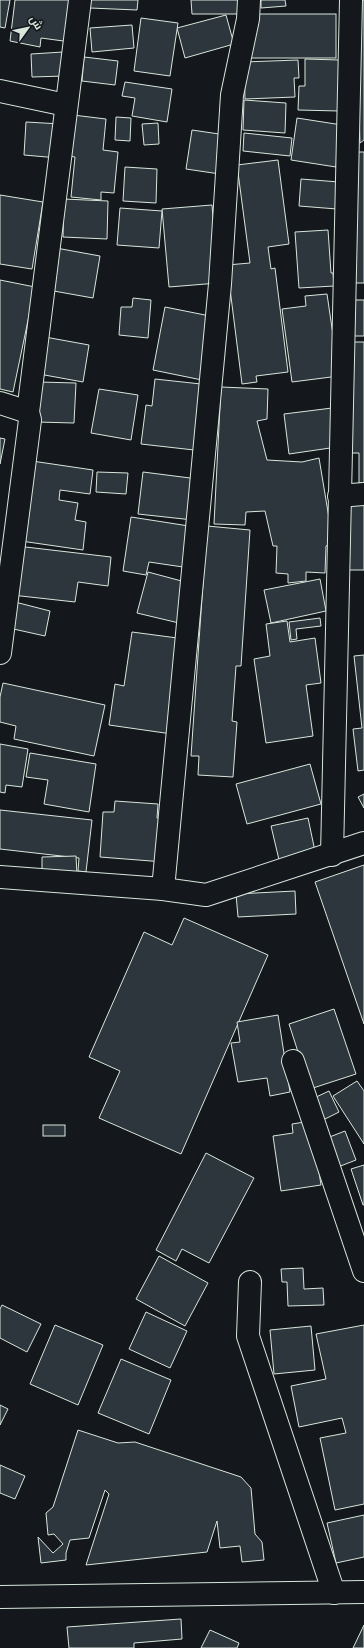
<svg xmlns="http://www.w3.org/2000/svg" width="364" height="1648" viewBox="0 0 364 1648" font-family="Quicksand,Cairo,sans-serif">
<style>
.building{fill:#2c363c;stroke:#d8e6dc}
.lines{fill:none;stroke-linecap:round;stroke-linejoin:round}
.minor-casing{stroke:#d8e6dc;stroke-width:24}
.major-casing{stroke:#d8e6dc;stroke-width:24}
.minor{stroke:#14181c;stroke-width:22}
.major{stroke:#14181c;stroke-width:22}
</style>
<rect width="100%" height="100%" fill="#14181c"/>
<g class="building">
<polygon points="0,0 10,0 5,28 0,27"/>
<polygon points="15,0 73,0 71,42 41,38 40,47 10,41"/>
<polygon points="90,0 138,0 137,10 90,8"/>
<polygon points="191,0 245,0 245,14 192,14"/>
<polygon points="261,0 285,0 286,6 261,8"/>
<polygon points="349,0 364,0 364,140 360,143 357,46"/>
<rect x="250" y="14" width="86" height="44"/>
<polygon points="226,15 234,44 185,58 177,28"/>
<polygon points="141,18 178,23 170,76 134,71"/>
<polygon points="132,25 134,48 92,52 90,28"/>
<polygon points="63,52 65,76 32,77 31,54"/>
<polygon points="84,57 118,61 115,85 82,81"/>
<polygon points="305,59 340,60 339,111 298,110 299,86 305,86"/>
<polygon points="298,60 299,78 294,78 295,97 245,99 244,62"/>
<polygon points="125,82 172,89 167,122 132,116 135,98 122,96"/>
<polygon points="244,100 286,103 285,133 243,130"/>
<polygon points="73,115 106,119 103,150 118,152 114,193 101,192 101,200 71,197 75,157 69,156"/>
<polygon points="116,117 131,118 130,141 115,140"/>
<polygon points="297,118 342,125 336,167 291,160"/>
<polygon points="26,122 61,124 58,158 24,155"/>
<polygon points="158,123 159,144 144,145 142,124"/>
<polygon points="192,130 226,135 220,174 186,169"/>
<polygon points="244,133 292,138 290,156 243,151"/>
<polygon points="350,152 364,152 364,283 349,283"/>
<polygon points="278,160 289,244 268,247 271,269 275,268 288,372 256,376 257,382 242,384 227,265 250,263 237,165"/>
<polygon points="125,167 157,169 156,203 123,201"/>
<polygon points="301,179 339,182 337,209 299,206"/>
<polygon points="0,195 43,202 32,269 0,264"/>
<polygon points="64,199 108,201 107,239 63,237"/>
<polygon points="212,205 218,283 169,287 162,209"/>
<polygon points="120,208 162,211 159,248 117,245"/>
<polygon points="328,230 331,273 333,273 334,286 299,288 295,232"/>
<polygon points="56,248 100,256 93,298 48,290"/>
<polygon points="0,280 35,287 13,392 0,389"/>
<polygon points="327,294 339,376 292,382 282,309 306,306 305,296"/>
<polygon points="133,298 151,300 148,338 119,335 121,307 132,307"/>
<polygon points="352,300 364,300 364,336 353,336"/>
<polygon points="165,307 215,317 202,380 153,370"/>
<polygon points="45,337 89,345 83,382 39,374"/>
<polygon points="349,342 364,342 364,483 359,483 359,453 349,453"/>
<polygon points="155,379 201,384 194,450 141,444 146,405 152,406"/>
<polygon points="39,382 76,383 74,423 37,422"/>
<polygon points="221,387 268,389 267,419 257,421 267,460 302,462 319,458 333,542 326,546 325,573 306,572 306,581 288,583 288,574 276,573 277,546 273,546 265,511 246,512 245,525 214,524"/>
<polygon points="99,389 138,395 131,440 91,433"/>
<polygon points="332,408 337,447 289,454 284,414"/>
<polygon points="0,438 5,439 0,464"/>
<polygon points="32,461 93,470 90,494 60,490 59,500 78,503 75,520 86,522 83,550 21,541"/>
<polygon points="97,472 128,473 126,494 96,492"/>
<polygon points="143,472 198,479 193,520 138,514"/>
<polygon points="349,503 364,503 364,570 348,570"/>
<polygon points="131,517 189,526 183,567 149,562 146,575 123,571"/>
<polygon points="207,526 250,530 241,666 236,666 232,721 237,722 233,777 198,775 199,756 191,756"/>
<polygon points="17,546 111,557 108,586 78,582 75,602 12,595"/>
<polygon points="148,572 189,583 179,623 137,613"/>
<polygon points="320,579 326,611 271,623 264,590"/>
<polygon points="15,602 50,611 45,636 9,628"/>
<polygon points="320,618 321,626 296,629 297,639 291,640 289,622"/>
<polygon points="287,621 290,642 315,638 321,683 306,685 313,736 266,743 254,659 270,656 266,624"/>
<polygon points="132,632 185,639 172,734 109,725 115,684 124,686"/>
<polygon points="364,655 364,770 358,771 353,729 362,728 354,656"/>
<polygon points="3,683 105,705 94,756 14,739 16,726 0,722 0,697"/>
<polygon points="0,744 28,749 22,787 6,785 5,793 0,792"/>
<polygon points="30,753 96,764 89,812 44,804 48,780 26,777"/>
<polygon points="310,764 321,804 247,824 236,784"/>
<polygon points="364,794 364,808 358,797"/>
<polygon points="115,801 158,804 157,818 166,819 164,862 100,857 103,812 114,812"/>
<polygon points="0,810 92,820 86,872 78,871 79,858 0,849"/>
<polygon points="308,818 316,856 280,864 271,826"/>
<polygon points="76,856 77,875 42,877 42,857"/>
<polygon points="364,865 364,1024 315,882"/>
<polygon points="295,891 296,914 238,917 236,894"/>
<polygon points="184,918 268,955 181,1154 99,1118 120,1071 89,1057 144,932 172,945"/>
<polygon points="334,1009 356,1074 310,1089 289,1024"/>
<polygon points="278,1015 290,1092 270,1096 267,1078 238,1082 231,1043 240,1042 237,1022"/>
<polygon points="357,1081 364,1091 364,1144 333,1096"/>
<polygon points="329,1091 339,1112 323,1120 312,1099"/>
<polygon points="311,1121 321,1185 281,1191 273,1136 293,1133 292,1124"/>
<rect x="43" y="1125" width="22" height="11"/>
<polygon points="345,1131 356,1160 338,1167 327,1138"/>
<polygon points="206,1153 254,1178 209,1263 182,1249 176,1261 156,1250"/>
<polygon points="364,1165 364,1205 363,1205 351,1169"/>
<polygon points="159,1256 208,1283 185,1326 136,1299"/>
<polygon points="303,1268 304,1289 323,1288 324,1305 288,1306 287,1282 282,1282 281,1269"/>
<polygon points="2,1305 41,1324 27,1352 0,1338 0,1309"/>
<polygon points="146,1312 187,1331 170,1368 129,1349"/>
<polygon points="55,1325 103,1345 78,1405 30,1384"/>
<polygon points="364,1325 364,1504 335,1510 320,1438 346,1433 342,1418 299,1427 291,1386 326,1379 316,1334"/>
<polygon points="311,1326 315,1370 274,1374 270,1330"/>
<polygon points="121,1359 171,1380 149,1434 98,1413"/>
<polygon points="0,1405 8,1409 0,1425"/>
<polygon points="78,1430 118,1443 135,1442 241,1477 251,1488 255,1534 262,1542 264,1560 242,1562 240,1546 220,1548 217,1521 207,1552 86,1565 109,1494 105,1490 89,1538 70,1540 66,1553 66,1560 41,1563 38,1537 53,1553 63,1544 54,1534 48,1535 46,1513 53,1507"/>
<polygon points="0,1465 25,1476 15,1499 0,1493"/>
<polygon points="364,1515 364,1557 336,1563 327,1523"/>
<polygon points="181,1619 182,1639 134,1643 134,1648 69,1648 67,1627"/>
<polygon points="364,1625 364,1648 353,1648"/>
<polygon points="210,1630 239,1643 237,1648 201,1648"/>
</g>
<g class="lines">
<g class="minor-casing">
<g id="minor">
<polyline points="0,91 66,105"/>
<polyline points="0,403 28,412"/>
<polyline points="339,496 364,494"/>
<polyline points="0,653 30,420 28,412 80,0"/>
<polyline points="332,855 351,0"/>
<polyline points="0,877 163,889 206,895 364,843"/>
<polyline points="163,889 220,284 232,95 248,19 249,0"/>
<polyline points="293,1061 364,1271"/>
<polyline points="250,1282 248,1336 334,1593"/>
</g>
</g>
<g class="major-casing">
<polyline id="major" points="0,1597 364,1592"/>
</g>
<use href="#minor" class="minor"/>
<use href="#major" class="major"/>
</g>
<g transform="translate(28 28) rotate(57)" stroke="#14181c" stroke-width="3" paint-order="stroke">
<path d="M0-3L7 15L0 10L-7 15Z" fill="#d8e6dc"/>
<text y="-6" font-size="11" font-weight="bold" text-anchor="middle" fill="#d8e6dc">ش</text>
</g>
</svg>
